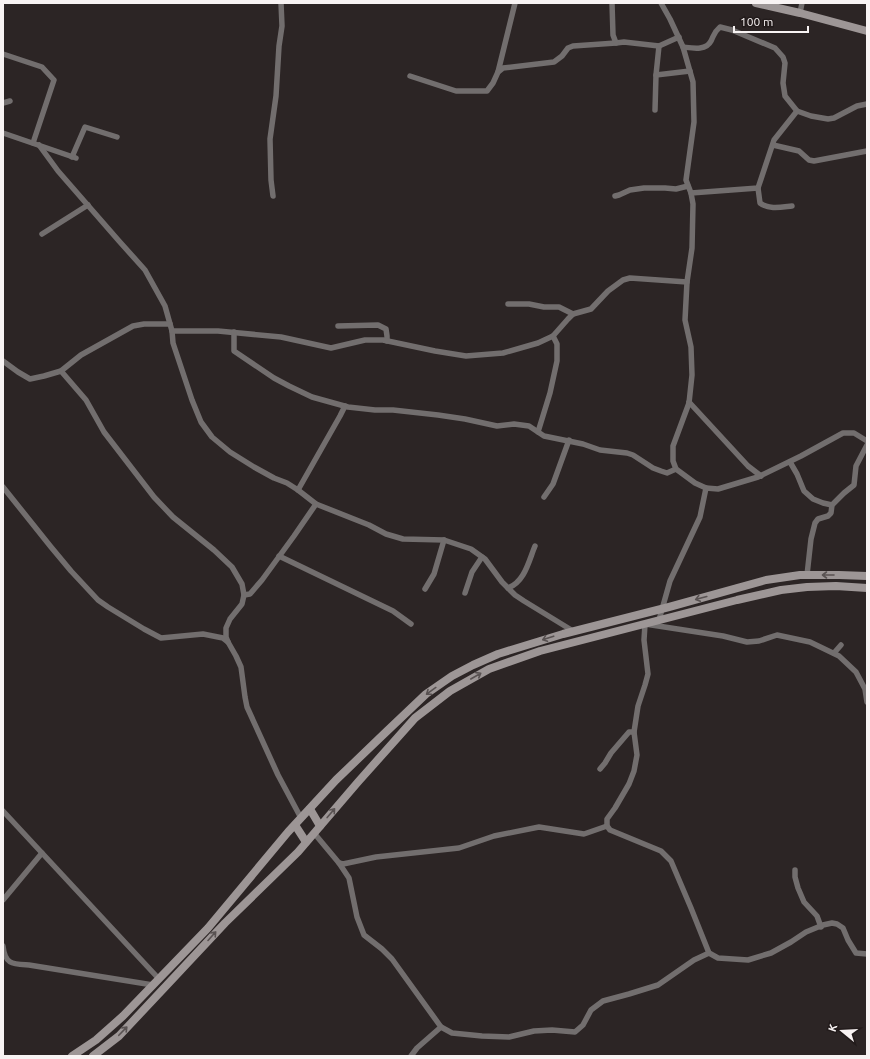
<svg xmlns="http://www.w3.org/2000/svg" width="870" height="1059" viewBox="0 0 870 1059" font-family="Ubuntu,sans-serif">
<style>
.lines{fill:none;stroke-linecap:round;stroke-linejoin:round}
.street{stroke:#726e6e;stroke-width:5.5}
.secondary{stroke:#9d9696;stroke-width:8}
.oneway{stroke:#595252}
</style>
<rect width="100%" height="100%" fill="#2c2525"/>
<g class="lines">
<g class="street">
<polyline points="612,3 613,35 616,43 624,42 659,46 679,37"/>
<polyline points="661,3 670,19 683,47 693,82 694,122 686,180 691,193 693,204 692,248 687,282 685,320 691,347 692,375 689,403 673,446 673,461 676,469 695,483 706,488"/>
<polyline points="800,13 802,3"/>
<path d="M683 47C692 48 706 51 711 41 714 35 714 32 720 27L732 30 775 48 783 57 785 63 783 83 785 96 797 111 811 116 828 119 834 118 857 106 867 104"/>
<polyline points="3,54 42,67 54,80 33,143"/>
<polyline points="498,72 515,3"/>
<polyline points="656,75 659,46"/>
<polyline points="410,76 456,91 487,91 493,83 498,72 503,68 554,62 562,56 568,48 573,46 616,43"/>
<polyline points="3,103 10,101"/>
<polyline points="655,110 656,75 690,71"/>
<polyline points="3,133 76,158"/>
<polyline points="39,145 58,171 119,241 145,270 165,306 172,331 173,343 192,400 201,422 212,437 230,452 254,467 274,478 287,483 298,490 316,504 369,525 386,534 403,539 444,540 471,549 485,559 502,582 515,595 524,601 573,631"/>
<polyline points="773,145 799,151 809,160 814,161 867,151"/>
<polyline points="72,157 85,127 117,137"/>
<path d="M758 188 760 203C769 210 782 207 792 206"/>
<polyline points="691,193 758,188 774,140 797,111"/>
<polyline points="273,196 271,180 270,139 276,96 279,46 282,26 281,3"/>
<polyline points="615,196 619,195 630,190 644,188 665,188 676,189 688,186"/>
<polyline points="42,234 88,205"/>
<polyline points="508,304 529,304 544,307 559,307 573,314"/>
<polyline points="338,326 378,325 386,329 387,336 387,341"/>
<polyline points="172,331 218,331 281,337 331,348 365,340 383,340 435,351 466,356 503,353 538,343 553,336 568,319 573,314 591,309 608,291 623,280 630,278 687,282"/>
<polyline points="234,332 234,351 274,378 289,386 312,397 348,407 375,410 393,410 438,415 465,419 497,426 514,424 529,426 538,432"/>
<polyline points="553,336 557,344 557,361 550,393 538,432 544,436 583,444 600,450 627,453 633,455 653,468 661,471 667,473 676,469"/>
<polyline points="3,361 18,372 30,379 44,376 61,371 81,355 133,326 144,324 170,324"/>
<polyline points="61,371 86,400 104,432 154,497 173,517 214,550 232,567 242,584 244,595 242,604 230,619 226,628 226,637 228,642 236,656 241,667 245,697 247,707 278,775 301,818"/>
<polyline points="689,402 748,466 761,476"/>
<polyline points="790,462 797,474 804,491 813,499 823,503 832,505"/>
<polyline points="3,487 51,547 71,571 98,600 108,607 144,629 161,638 203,634 223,638 228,642"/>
<polyline points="298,490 340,416 345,406"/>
<polyline points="544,497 553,484 569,440"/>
<polyline points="279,556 393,611 411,624"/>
<polyline points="807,575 811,539 815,523 818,519 828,516 831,513 832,505 844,493 854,485 856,466 867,445"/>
<path d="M508 588C525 582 529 560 535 546"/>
<polyline points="425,589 434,574 444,540"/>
<polyline points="465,593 472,572 482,557"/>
<polyline points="244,595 250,594 262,580 294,536 316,504"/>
<polyline points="659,620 670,581 700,517 706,488 718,489 758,477 801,456 843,433 854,433 867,441"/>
<polyline points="834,653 841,645"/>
<polyline points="867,702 865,689 856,672 839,656 810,642 777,635 759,641 747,642 723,636 645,624 644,640 648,674 645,685 638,706 634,732 637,755 634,771 629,784 615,808 607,819 607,826 610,830 661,851 671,861 691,908 709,953 718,958 748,960 771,953 791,942 806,932 823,925 832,923 837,924 843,928 848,940 856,953 867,954"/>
<polyline points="600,769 605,763 611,753 629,732 634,732"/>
<polyline points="3,811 159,979"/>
<polyline points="314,833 339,863 343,864 376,857 459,848 494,836 539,827 584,834 607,826"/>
<polyline points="339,863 349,878 357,917 364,935 382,949 392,959 441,1027 417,1048 411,1056"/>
<polyline points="795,870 795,877 798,888 804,902 817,916 821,927"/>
<polyline points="3,900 42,853"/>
<path d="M3 946C5 965 13 964 29 965L153 985"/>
<polyline points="441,1027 452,1033 482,1036 509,1037 534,1031 552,1030 575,1032 583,1025 591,1010 603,1001 629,994 658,985 694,960 709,953"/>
</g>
<g class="secondary">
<polyline points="756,3 800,13 867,31"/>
<polyline points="310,809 320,826"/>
<polyline points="295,825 306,842"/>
<polyline points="72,1056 96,1040 123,1016 208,928 288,832 336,780 386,732 426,694 452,676 473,665 498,654 563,634 669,607 766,580 800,575 839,575 867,576"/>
<polyline points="93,1056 119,1036 166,986 225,923 298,852 358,782 415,718 450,691 489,669 540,651 737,600 781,590 807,587 836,586 867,588"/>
</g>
</g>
<defs><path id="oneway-shaft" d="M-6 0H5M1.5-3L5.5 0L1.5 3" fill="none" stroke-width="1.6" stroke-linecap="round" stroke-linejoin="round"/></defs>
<g class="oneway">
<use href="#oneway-shaft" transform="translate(828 575) rotate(180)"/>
<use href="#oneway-shaft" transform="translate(701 598) rotate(165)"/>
<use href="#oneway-shaft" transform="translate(548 638) rotate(162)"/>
<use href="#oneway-shaft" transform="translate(476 676) rotate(-30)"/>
<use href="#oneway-shaft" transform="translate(431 691) rotate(144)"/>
<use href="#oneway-shaft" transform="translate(331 813) rotate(-50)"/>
<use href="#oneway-shaft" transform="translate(212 936) rotate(-48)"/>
<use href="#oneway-shaft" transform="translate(123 1031) rotate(-46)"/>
</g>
<rect width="870" height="1059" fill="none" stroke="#f8f3f3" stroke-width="8"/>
<g transform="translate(842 1031) rotate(288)" stroke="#221b1b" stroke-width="3" paint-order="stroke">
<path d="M0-3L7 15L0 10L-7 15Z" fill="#f8f3f3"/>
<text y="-6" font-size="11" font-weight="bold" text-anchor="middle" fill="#f8f3f3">K</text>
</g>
<path d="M734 26v6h74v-6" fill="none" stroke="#f8f3f3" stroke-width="2"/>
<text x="740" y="26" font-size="12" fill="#f8f3f3" stroke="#221b1b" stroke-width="3" paint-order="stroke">100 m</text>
</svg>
